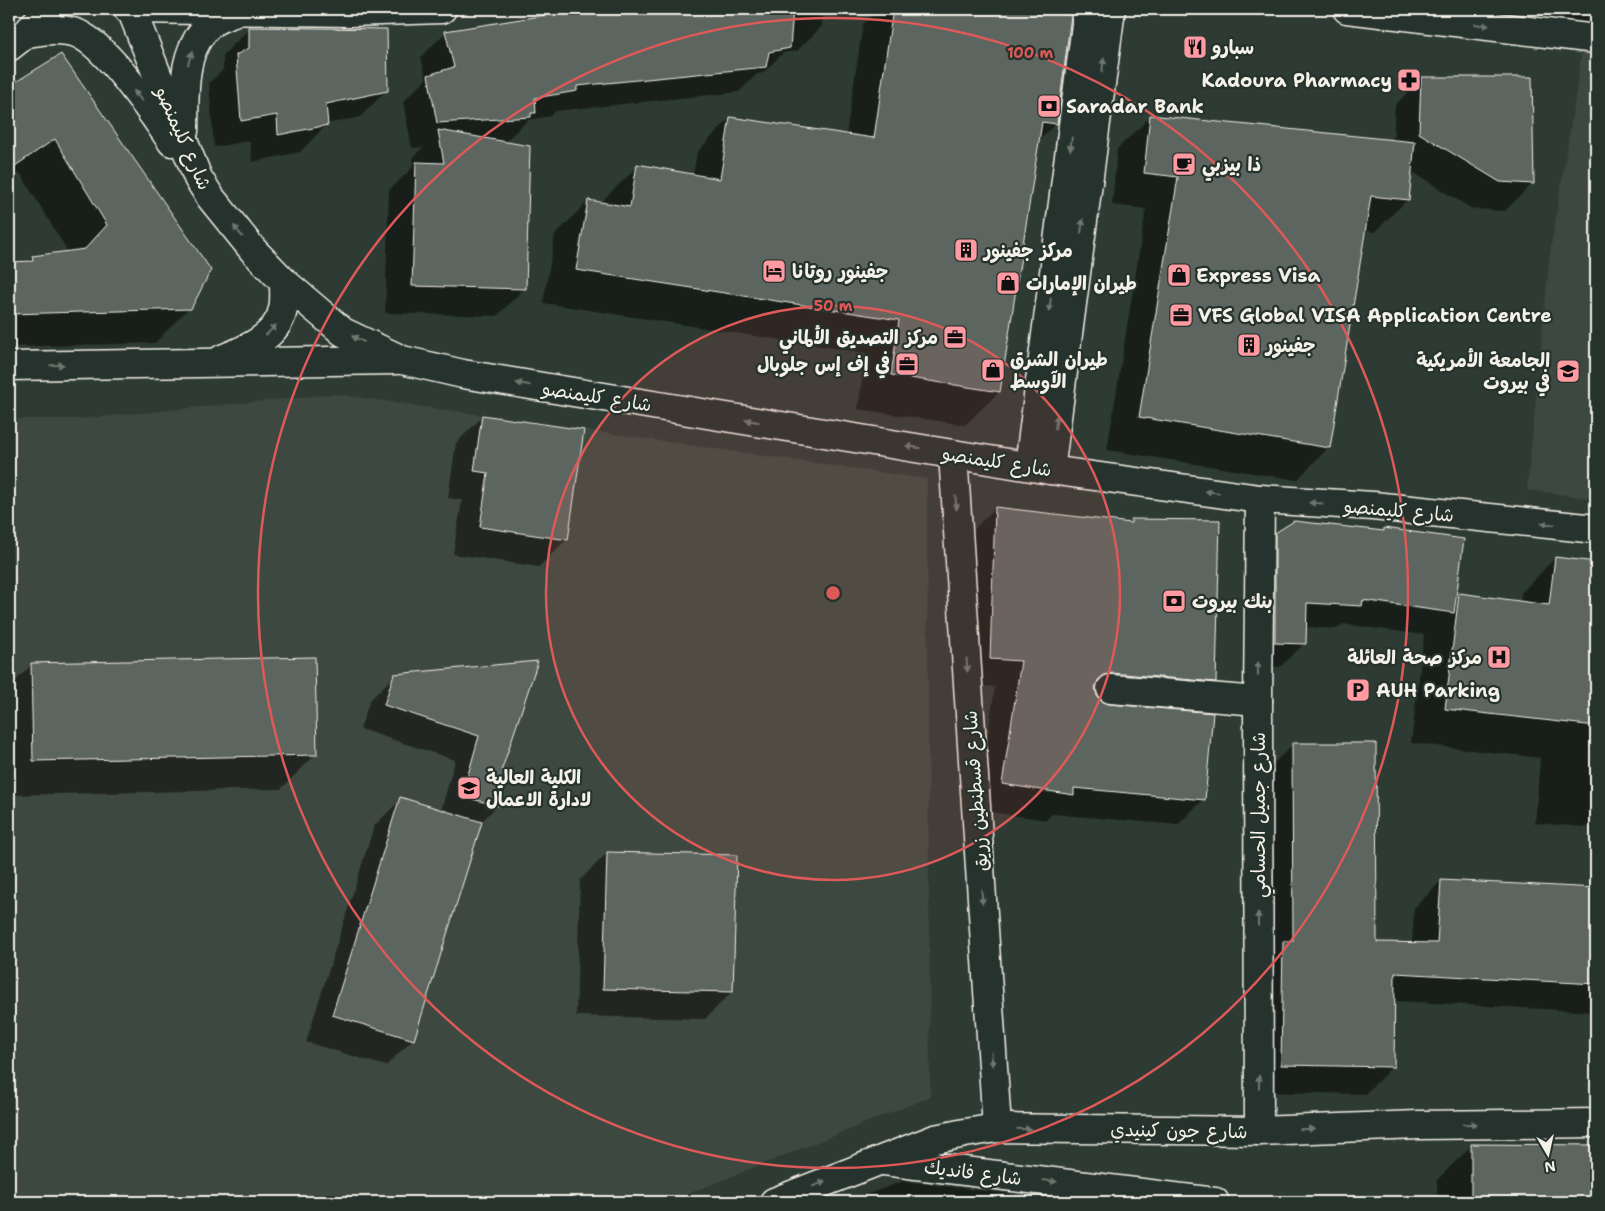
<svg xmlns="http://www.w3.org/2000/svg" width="1605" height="1211" viewBox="0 0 1605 1211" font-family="'Shantell Sans','Playpen Sans Arabic',sans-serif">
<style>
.built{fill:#3c4841}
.shadow{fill:#0007;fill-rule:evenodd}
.building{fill:#5c655e;stroke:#f4f1e8}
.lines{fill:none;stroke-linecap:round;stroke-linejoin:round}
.minor-casing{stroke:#f4f1e8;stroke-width:31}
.minor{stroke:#26332d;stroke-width:28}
.oneway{fill:#6e766e}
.ring{fill:none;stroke:#de5a58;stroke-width:2.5}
.labels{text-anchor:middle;stroke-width:4.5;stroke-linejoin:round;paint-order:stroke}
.poi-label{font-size:19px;font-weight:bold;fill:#f4f1e8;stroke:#26332d;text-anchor:start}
.street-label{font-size:19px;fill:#f4f1e8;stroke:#26332d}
.centre{fill:#de5a58;stroke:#26332d;stroke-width:2.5}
.ring-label{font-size:15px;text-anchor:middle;font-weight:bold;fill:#de5a58;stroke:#26332d;stroke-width:4.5;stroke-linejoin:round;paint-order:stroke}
</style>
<rect width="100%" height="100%" fill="#2e3b34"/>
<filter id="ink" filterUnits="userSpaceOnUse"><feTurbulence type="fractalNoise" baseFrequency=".02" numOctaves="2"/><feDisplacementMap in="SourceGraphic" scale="10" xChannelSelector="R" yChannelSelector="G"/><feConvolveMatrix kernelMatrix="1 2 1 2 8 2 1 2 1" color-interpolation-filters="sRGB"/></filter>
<g filter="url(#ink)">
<g class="built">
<polygon points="1565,9 1596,9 1596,499 1527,490 1550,253 1577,86 1587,14"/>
<polygon points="335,394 927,479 930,1097 668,1202 32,1202 9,1193 9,419 78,419"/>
</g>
<g class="shadow">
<polygon points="583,9 821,9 822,26 797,51 783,53 763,73 757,74 739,92 556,111 550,116 528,120 504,143 524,289 497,316 385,313 389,190 413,167 412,158 423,147 412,148 403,102 426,79 421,57 446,32 572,12"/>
<polygon points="878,9 1020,9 1070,16 1056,123 1037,142 999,392 965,425 858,409 866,353 543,303 555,235 588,201 603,204 604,199 638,166 693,175 697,152 730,118 846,135 863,24"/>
<polygon points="1525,9 1596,9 1596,25 1525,19"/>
<polygon points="250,28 387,90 360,117 327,124 300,152 252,162 250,141 214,147 209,83 223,70 223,55"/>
<polygon points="60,55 189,308 155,343 9,347 9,263 27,262 33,257 68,252 20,173 9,180 9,87"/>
<polygon points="1422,78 1532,184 1505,211 1472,209 1411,171 1407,200 1375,232 1364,231 1329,447 1297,480 1107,450 1146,209 1112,205 1117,149 1150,117 1393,142 1395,105"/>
<polygon points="483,416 566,540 539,567 453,554 462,500 448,498 456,443"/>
<polygon points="9,463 14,615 9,620"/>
<polygon points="995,508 1128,524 1132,520 1215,681 1189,707 1099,700 1204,799 1178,825 1052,814 1046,820 977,810 995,687 965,684 969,534"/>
<path d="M1385 530 1454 600 1459 595 1520 602 1521 593 1555 558 1596 563V828L1535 823 1540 758 1411 743 1424 635 1343 624 1337 629 1305 627 1304 644 1280 667 1251 666 1252 558 1276 534 1382 532ZM1357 598 1434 609V611L1357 601Z"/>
<polygon points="536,662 500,770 497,806 481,822 413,1039 386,1066 306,1042 374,826 401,799 441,811 455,760 360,729 370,700 395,675"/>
<polygon points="32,664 316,754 281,789 9,795 9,688"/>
<polygon points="1293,744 1375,943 1412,944 1414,908 1441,881 1596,890 1596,1012 1394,1001 1392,1067 1365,1094 1254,1092 1265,772"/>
<polygon points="607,853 732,992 705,1019 576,1016 580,880"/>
<polygon points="1472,1145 1596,1146 1596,1202 1437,1202 1437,1180"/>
<polygon points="903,1181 1077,1202 846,1202"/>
</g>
<g class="building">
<polygon points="584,9 793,9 790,48 769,52 766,67 577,86 577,91 535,98 536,113 531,113 531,117 437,123 428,75 454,67 445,31"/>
<polygon points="893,9 1029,9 1071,15 1057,124 1042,122 1000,392 891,375 899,320 576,270 588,200 630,207 637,164 720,179 730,117 874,138"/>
<polygon points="249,27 387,29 388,91 326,104 328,125 278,135 277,115 241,121 236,55 249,48"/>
<polygon points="61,54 211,270 191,309 9,314 9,262 33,261 32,256 85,249 107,225 55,139 9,170 9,86"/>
<polygon points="1421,77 1532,77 1534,184 1500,182 1419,133"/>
<polygon points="1150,115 1415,142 1409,200 1371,196 1330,448 1139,417 1178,177 1144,173"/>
<polygon points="438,130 530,146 526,289 412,286 416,162 444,163"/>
<polygon points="482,415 584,430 568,540 480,527 488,473 474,471"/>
<polygon points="995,507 1131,523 1131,519 1220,520 1216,682 1112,673 1104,675 1098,680 1095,688 1097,696 1102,702 1109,704 1213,713 1205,800 1074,788 1074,795 1002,784 1021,661 990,659"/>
<polygon points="1294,521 1384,531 1384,528 1464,539 1454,613 1363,600 1362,606 1307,603 1306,644 1275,643 1275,533"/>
<polygon points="1555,557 1596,562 1596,726 1445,709 1459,593 1549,605"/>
<polygon points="315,657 317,755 33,761 31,663"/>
<polygon points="538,661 502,769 508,771 498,806 462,796 479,736 384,705 394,674"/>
<polygon points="1292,743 1376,743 1377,942 1437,943 1441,880 1596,888 1596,984 1395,973 1394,1067 1281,1065 1283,941 1293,941"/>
<polygon points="400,797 482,822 414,1040 332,1015"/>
<polygon points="607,852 737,855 733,992 603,989"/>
<polygon points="1471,1144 1596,1145 1596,1202 1471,1202"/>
</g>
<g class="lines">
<g class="minor-casing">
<g id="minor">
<polyline points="128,9 350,12 442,9"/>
<polyline points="131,9 198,178 211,198 253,250 284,282 343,332 402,360 463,374 1050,470 1260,499 1373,506 1596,529"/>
<polyline points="1347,9 1596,39"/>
<path d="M27 33C42 31 57 28 73 32 104 40 153 114 172 142"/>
<polyline points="9,47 27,33 48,9"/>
<path d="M184 131C185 94 180 47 213 22 220 17 230 15 238 11"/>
<path d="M222 359C245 350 278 337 283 309 285 301 284 291 284 282"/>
<polyline points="9,366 396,360"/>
<polyline points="953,454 997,1128"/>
<polyline points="1029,466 1088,9"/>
<polyline points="1050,470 1111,9"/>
<polyline points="1111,689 1258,701"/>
<polyline points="1259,1131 1258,701 1260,499"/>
<polyline points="884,1161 1215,1202"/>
<polyline points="774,1202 935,1139 965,1133 997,1128 1259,1131 1419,1125 1596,1123"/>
</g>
</g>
<use href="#minor" class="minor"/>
</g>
<defs><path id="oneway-solid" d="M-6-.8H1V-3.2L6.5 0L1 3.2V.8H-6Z" transform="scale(1.25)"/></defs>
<g class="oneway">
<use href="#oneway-solid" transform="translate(1482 25) rotate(7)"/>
<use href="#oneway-solid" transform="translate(190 58) rotate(-73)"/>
<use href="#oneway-solid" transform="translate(1103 65) rotate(-82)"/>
<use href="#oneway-solid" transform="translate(138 96) rotate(-128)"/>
<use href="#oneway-solid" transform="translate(1071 144) rotate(97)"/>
<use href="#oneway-solid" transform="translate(1082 226) rotate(-82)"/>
<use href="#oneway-solid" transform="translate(238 231) rotate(-129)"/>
<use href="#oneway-solid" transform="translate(1050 305) rotate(97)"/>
<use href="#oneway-solid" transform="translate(271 330) rotate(-44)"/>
<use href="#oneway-solid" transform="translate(358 339) rotate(-154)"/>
<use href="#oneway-solid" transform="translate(57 365) rotate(-1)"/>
<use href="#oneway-solid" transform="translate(523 384) rotate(-171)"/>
<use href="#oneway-solid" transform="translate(752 421) rotate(-171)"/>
<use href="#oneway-solid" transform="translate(1056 422) rotate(-83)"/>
<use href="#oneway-solid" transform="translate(913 447) rotate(-171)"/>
<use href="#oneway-solid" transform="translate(1212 492) rotate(-172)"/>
<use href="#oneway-solid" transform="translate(956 503) rotate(86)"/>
<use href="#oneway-solid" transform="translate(1316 503) rotate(-176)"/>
<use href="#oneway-solid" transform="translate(1548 524) rotate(-174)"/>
<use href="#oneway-solid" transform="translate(967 665) rotate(86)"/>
<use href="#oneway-solid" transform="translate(1258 669) rotate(-89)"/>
<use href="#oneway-solid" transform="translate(982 897) rotate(86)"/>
<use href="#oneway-solid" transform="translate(1258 919) rotate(-90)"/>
<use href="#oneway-solid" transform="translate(992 1059) rotate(86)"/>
<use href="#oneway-solid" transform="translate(1259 1082) rotate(-90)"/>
<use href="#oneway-solid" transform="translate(1470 1124) rotate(-1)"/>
<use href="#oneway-solid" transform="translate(1024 1129) rotate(1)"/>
<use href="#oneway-solid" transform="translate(1307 1129) rotate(-2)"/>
<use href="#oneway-solid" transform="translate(1050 1181) rotate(7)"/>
<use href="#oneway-solid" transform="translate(819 1184) rotate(-21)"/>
</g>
</g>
<circle cx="833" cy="593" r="287" fill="#de5a58" fill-opacity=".12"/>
<g class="ring">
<circle cx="833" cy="593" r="287"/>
<circle cx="833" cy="593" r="575"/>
</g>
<defs>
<g id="restaurant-square" transform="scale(1.25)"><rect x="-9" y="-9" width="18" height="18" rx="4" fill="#ff9aa2" stroke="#26332d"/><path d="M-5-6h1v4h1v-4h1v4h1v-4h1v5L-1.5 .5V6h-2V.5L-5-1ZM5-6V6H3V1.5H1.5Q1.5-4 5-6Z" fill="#111"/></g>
<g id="pharmacy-square" transform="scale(1.25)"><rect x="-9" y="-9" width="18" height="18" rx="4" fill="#ff9aa2" stroke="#26332d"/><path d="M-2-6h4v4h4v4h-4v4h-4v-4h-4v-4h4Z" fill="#111"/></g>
<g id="bank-square" transform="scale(1.25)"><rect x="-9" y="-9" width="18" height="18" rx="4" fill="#ff9aa2" stroke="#26332d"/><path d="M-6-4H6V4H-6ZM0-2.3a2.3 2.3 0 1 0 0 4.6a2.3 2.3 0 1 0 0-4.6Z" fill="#111"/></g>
<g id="cafe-square" transform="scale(1.25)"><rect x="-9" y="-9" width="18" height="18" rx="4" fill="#ff9aa2" stroke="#26332d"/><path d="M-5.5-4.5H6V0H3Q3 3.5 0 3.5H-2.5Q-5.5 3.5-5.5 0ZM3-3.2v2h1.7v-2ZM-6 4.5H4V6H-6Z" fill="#111"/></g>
<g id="building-square" transform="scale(1.25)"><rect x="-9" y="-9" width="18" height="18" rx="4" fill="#ff9aa2" stroke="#26332d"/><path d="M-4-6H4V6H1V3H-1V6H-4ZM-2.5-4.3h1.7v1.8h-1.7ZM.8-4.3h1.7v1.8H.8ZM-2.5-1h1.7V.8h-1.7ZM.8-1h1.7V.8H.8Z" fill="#111"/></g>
<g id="hotel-square" transform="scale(1.25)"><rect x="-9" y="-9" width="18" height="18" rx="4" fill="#ff9aa2" stroke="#26332d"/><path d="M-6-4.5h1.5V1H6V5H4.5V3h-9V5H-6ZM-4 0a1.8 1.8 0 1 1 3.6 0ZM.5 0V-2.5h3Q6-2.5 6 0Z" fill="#111"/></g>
<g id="shop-square" transform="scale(1.25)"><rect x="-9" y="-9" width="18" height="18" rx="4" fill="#ff9aa2" stroke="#26332d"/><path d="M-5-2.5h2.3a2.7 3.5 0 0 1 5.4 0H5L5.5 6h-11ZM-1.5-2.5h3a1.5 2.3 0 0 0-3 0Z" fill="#111"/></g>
<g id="office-square" transform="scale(1.25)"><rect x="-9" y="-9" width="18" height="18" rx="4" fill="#ff9aa2" stroke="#26332d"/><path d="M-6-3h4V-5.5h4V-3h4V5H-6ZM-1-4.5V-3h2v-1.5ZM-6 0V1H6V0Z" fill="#111"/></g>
<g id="university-square" transform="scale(1.25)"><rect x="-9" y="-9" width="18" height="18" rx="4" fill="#ff9aa2" stroke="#26332d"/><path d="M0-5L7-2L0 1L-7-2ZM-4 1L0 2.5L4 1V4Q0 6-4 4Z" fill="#111"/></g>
<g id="hospital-square" transform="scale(1.25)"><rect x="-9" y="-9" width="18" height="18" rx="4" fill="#ff9aa2" stroke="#26332d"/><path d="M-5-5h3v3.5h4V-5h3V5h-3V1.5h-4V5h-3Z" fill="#111"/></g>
<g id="parking-square" transform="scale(1.25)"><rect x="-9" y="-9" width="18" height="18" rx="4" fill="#ff9aa2" stroke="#26332d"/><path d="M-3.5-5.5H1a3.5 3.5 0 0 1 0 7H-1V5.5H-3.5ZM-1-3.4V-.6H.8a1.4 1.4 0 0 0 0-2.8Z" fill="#111"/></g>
</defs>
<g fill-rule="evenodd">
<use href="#restaurant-square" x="1195" y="47"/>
<use href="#pharmacy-square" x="1409" y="80"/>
<use href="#bank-square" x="1049" y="106"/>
<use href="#cafe-square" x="1184" y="164"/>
<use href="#building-square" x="966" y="250"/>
<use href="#hotel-square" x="774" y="271"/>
<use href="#shop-square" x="1179" y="275"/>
<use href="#shop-square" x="1008" y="283"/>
<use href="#office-square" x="1181" y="315"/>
<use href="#office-square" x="955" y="337"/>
<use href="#building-square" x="1249" y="345"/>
<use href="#office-square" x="907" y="364"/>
<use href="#shop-square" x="993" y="370"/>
<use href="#university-square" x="1568" y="371"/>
<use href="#bank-square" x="1174" y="601"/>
<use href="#hospital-square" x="1499" y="657"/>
<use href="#parking-square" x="1358" y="690"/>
<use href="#university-square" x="469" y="788"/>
</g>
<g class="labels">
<g class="poi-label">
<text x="1212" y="54">سبارو</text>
<text x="1392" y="87" text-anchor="end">Kadoura Pharmacy</text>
<text x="1066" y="113">Saradar Bank</text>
<text x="1202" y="171">ذا بيزبي</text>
<text x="984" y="257">مركز جفينور</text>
<text x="792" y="278">جفينور روتانا</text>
<text x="1196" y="282">Express Visa</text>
<text x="1026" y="290">طيران الإمارات</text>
<text x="1198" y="322">VFS Global VISA Application Centre</text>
<text x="938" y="344" text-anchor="end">مركز التصديق الألماني</text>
<text x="1266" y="352">جفينور</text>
<text x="1010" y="366">طيران الشرق<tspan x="1010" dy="22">الآوسط</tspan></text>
<text x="1550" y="367" text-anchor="end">الجامعة الأمريكية<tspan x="1550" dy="22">في بيروت</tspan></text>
<text x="890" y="371" text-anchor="end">في إف إس جلوبال</text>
<text x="1192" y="608">بنك بيروت</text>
<text x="1482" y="664" text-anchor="end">مركز صحة العائلة</text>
<text x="1376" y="697">AUH Parking</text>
<text x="486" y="784">الكلية العالية<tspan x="486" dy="22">لادارة الاعمال</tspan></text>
</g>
<g class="street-label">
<text transform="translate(184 138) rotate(66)" y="7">شارع كليمنصو</text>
<text transform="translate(597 396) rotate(9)" y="7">شارع كليمنصو</text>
<text transform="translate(997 461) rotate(9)" y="7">شارع كليمنصو</text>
<text transform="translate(1399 510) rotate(5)" y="7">شارع كليمنصو</text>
<text transform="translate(975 791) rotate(-94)" y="7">شارع قسطنطين زريق</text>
<text transform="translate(1258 815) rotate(-90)" y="7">شارع جميل الحسامي</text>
<text transform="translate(1179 1130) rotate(1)" y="7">شارع جون كينيدي</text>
<text transform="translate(973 1172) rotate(7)" y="7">شارع فانديك</text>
</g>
</g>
<circle cx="833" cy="593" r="8" class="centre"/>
<g class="ring-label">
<text x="1030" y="58">100 m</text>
<text x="833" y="311">50 m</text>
</g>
<rect width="1605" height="1211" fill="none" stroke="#26332d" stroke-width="30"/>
<rect x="15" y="15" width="1575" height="1181" fill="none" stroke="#f4f1e8" stroke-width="2" filter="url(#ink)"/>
<g transform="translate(1548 1154) rotate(171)" stroke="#26332d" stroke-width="4" paint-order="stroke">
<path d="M0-4L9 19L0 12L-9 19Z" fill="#f4f1e8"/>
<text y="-8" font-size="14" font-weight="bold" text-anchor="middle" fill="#f4f1e8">N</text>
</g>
</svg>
